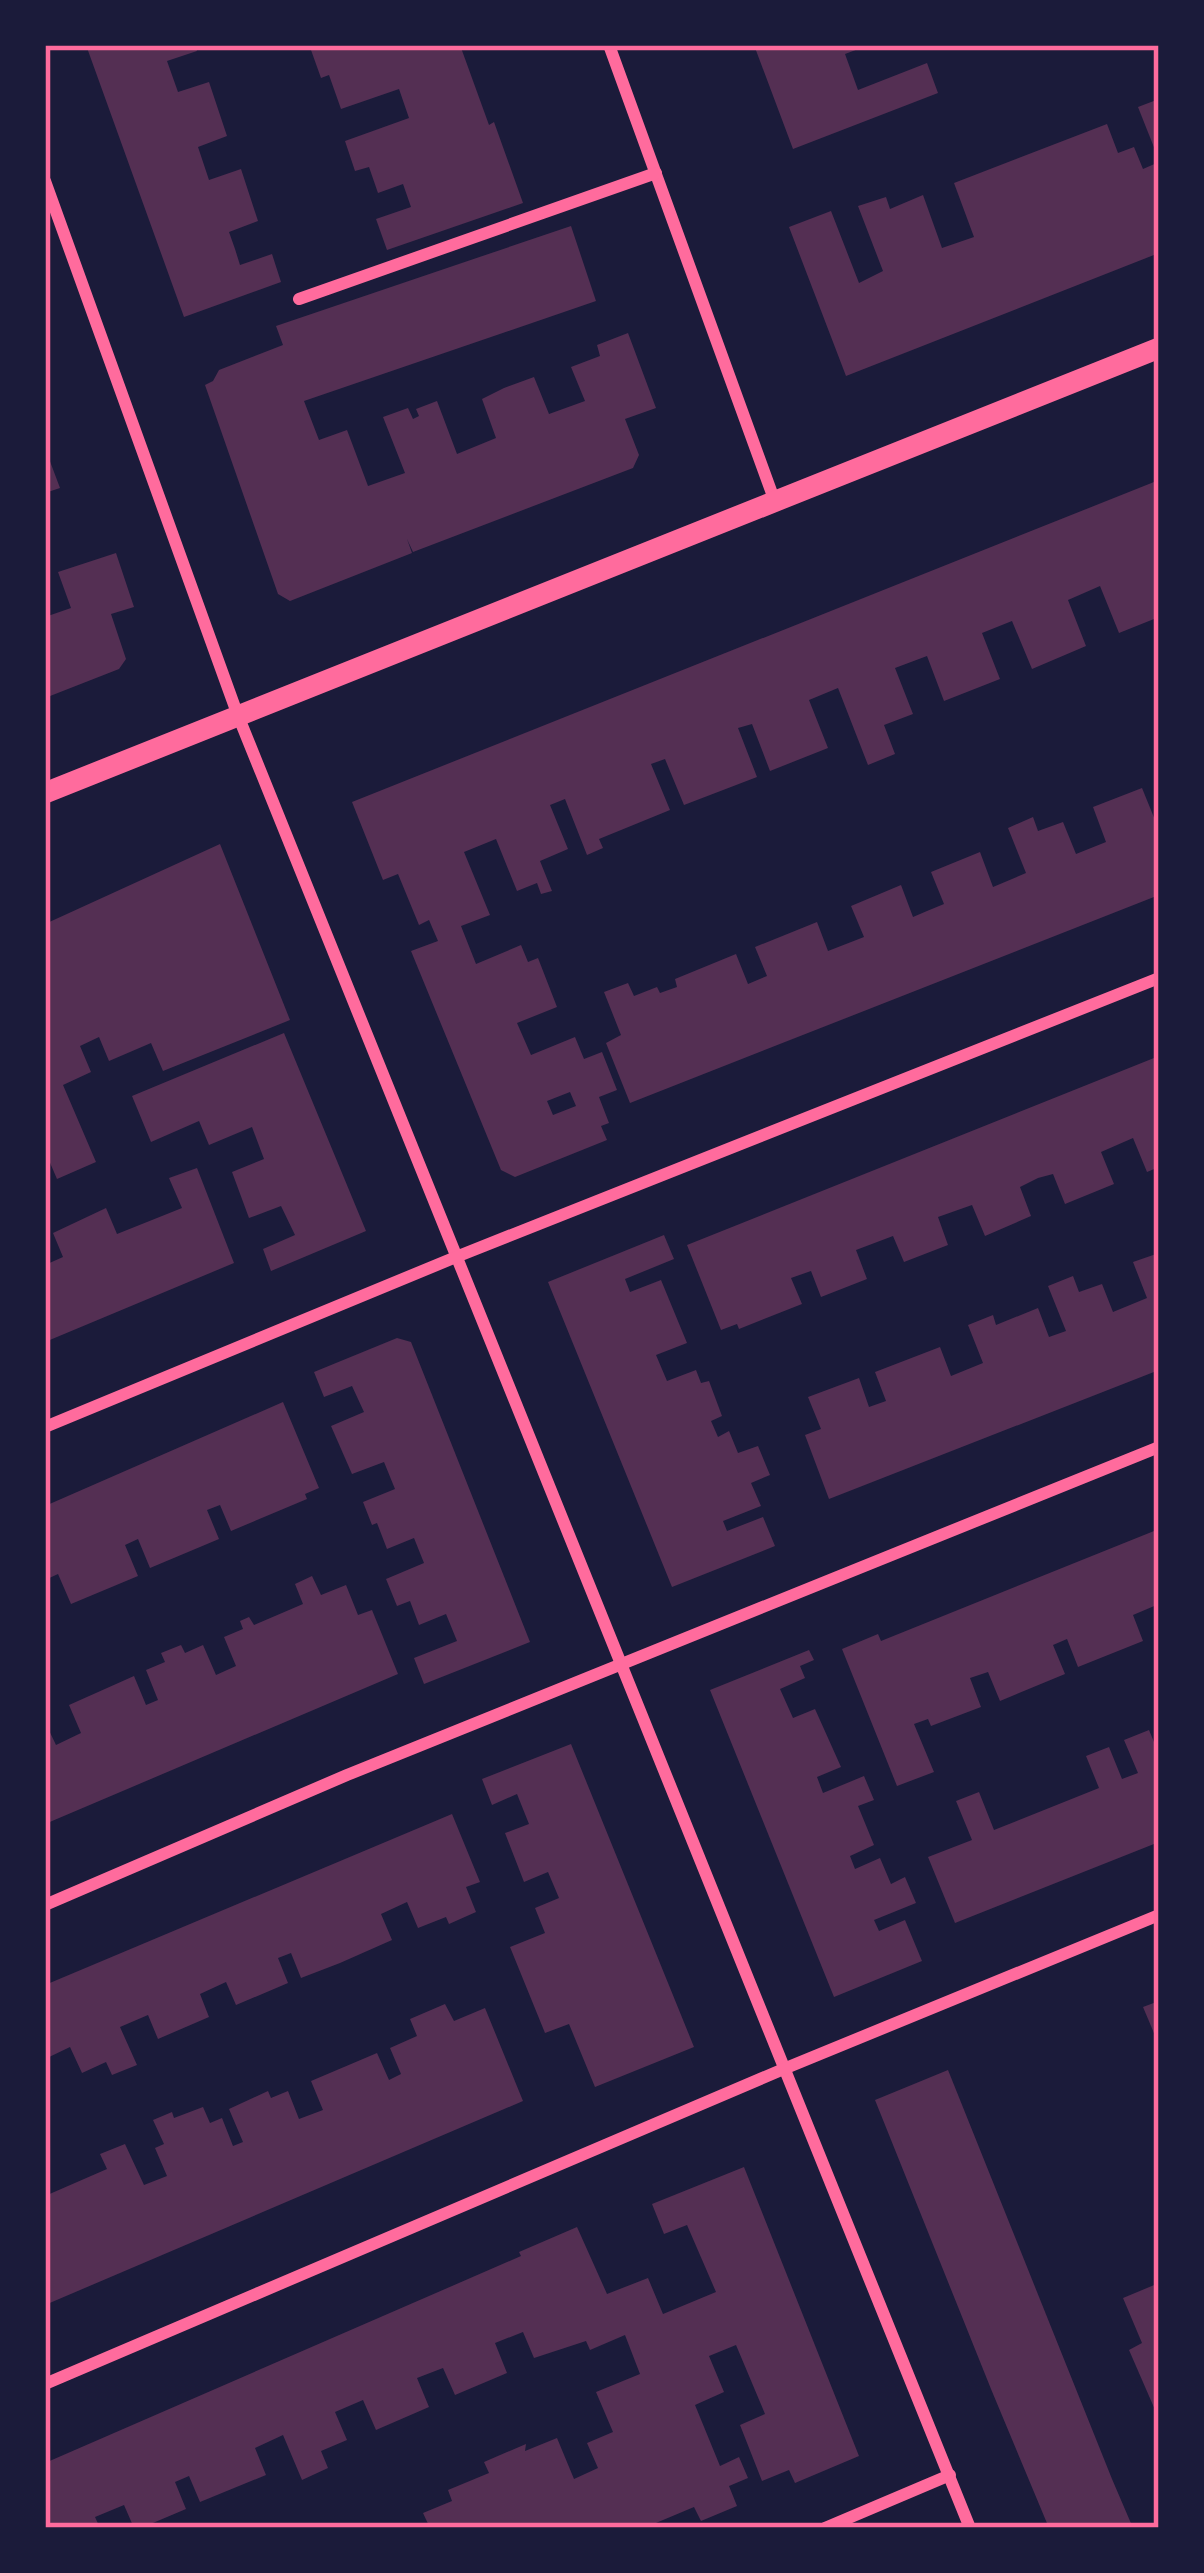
<svg xmlns="http://www.w3.org/2000/svg" width="1204" height="2573" viewBox="0 0 1204 2573" font-family="'Times New Roman',serif">
<style>
.building{fill:#542f53;fill-rule:evenodd}
.lines{fill:none;stroke-linecap:round;stroke-linejoin:round}
.minor{stroke:#ff6b9d;stroke-width:12}
.tertiary{stroke:#ff6b9d;stroke-width:21}
.neatline{fill:none;stroke:#ff6b9d;stroke-width:4.5}
</style>
<rect width="100%" height="100%" fill="#1b1b3a"/>
<g class="building">
<polygon points="86,45 195,45 197,51 167,61 178,92 209,82 227,136 198,147 209,180 241,169 258,221 229,232 235,249 240,265 272,254 281,282 184,317"/>
<polygon points="325,45 460,45 489,125 494,122 523,203 387,250 376,219 411,207 403,184 378,193 369,167 355,171 345,141 409,118 399,89 341,109 329,75 321,78 311,50"/>
<polygon points="754,45 869,45 845,54 858,90 927,63 938,93 793,149"/>
<polygon points="1159,99 1159,160 1138,107"/>
<polygon points="1107,124 1118,153 1134,147 1143,169 1159,162 1159,253 846,376 789,227 831,211 859,283 883,271 858,206 886,197 890,209 923,195 942,248 974,237 954,183"/>
<polygon points="571,226 596,301 304,401 319,440 347,430 368,486 405,473 383,417 408,408 413,419 419,416 416,409 437,401 457,454 496,438 482,399 504,388 534,377 549,414 585,401 571,367 600,356 597,345 628,333 656,408 625,419 639,455 633,468 413,552 407,539 412,553 290,601 278,594 205,385 213,381 219,370 283,345 276,326"/>
<polygon points="45,448 60,488 45,493"/>
<path d="M1159 480V617L1119 633 1100 586 1068 600 1086 646 1032 669 1012 621 982 633 1000 679 944 701 927 656 895 668 913 714 884 725 895 754 868 765 838 688 809 700 828 748 770 771 752 724 738 728 757 777 684 805 665 759 651 764 670 810 599 839 603 848 587 855 565 799 550 805 568 849 540 861 552 891 541 894 537 883 517 891 496 839 464 852 490 915 461 926 476 964 521 945 528 962 538 958 557 1007 517 1023 531 1055 575 1037 584 1059 602 1052 617 1090 599 1097 609 1123 601 1126 607 1140 515 1177 501 1170 411 951 438 941 429 920 419 925 398 874 383 880 352 802ZM570 1092 576 1106 553 1115 547 1101Z"/>
<polygon points="116,553 134,607 111,614 126,659 119,669 45,698 45,617 71,608 58,572"/>
<polygon points="1142,788 1155,820 1159,818 1159,895 630,1103 606,1043 621,1035 604,992 628,983 634,996 657,987 660,993 677,987 675,979 736,954 748,984 767,976 755,947 817,922 828,951 864,937 851,906 901,885 913,917 927,911 944,904 931,872 980,852 993,887 1026,873 1008,828 1033,817 1038,831 1063,822 1076,854 1106,842 1093,807"/>
<polygon points="220,844 290,1020 163,1071 151,1043 109,1061 99,1037 80,1046 91,1072 63,1085 96,1162 57,1179 45,1151 45,924"/>
<polygon points="284,1033 366,1231 271,1271 263,1249 295,1235 281,1206 249,1218 232,1172 264,1159 252,1127 209,1145 199,1121 151,1142 132,1096"/>
<polygon points="1159,1056 1159,1167 1147,1172 1133,1138 1101,1152 1114,1184 1065,1204 1053,1174 1038,1178 1020,1187 1031,1216 985,1236 972,1205 938,1217 948,1245 904,1262 893,1236 856,1250 867,1279 821,1297 811,1271 791,1278 802,1304 739,1329 737,1324 721,1330 687,1245"/>
<polygon points="197,1168 234,1263 45,1342 45,1265 63,1257 53,1233 106,1208 117,1234 182,1208 169,1178"/>
<polygon points="664,1235 674,1259 625,1279 630,1292 661,1280 687,1343 656,1355 667,1381 696,1370 701,1383 709,1381 722,1416 711,1421 718,1437 729,1431 738,1453 758,1446 770,1475 751,1483 761,1506 723,1521 727,1531 763,1517 775,1546 672,1587 548,1282"/>
<polygon points="1159,1253 1159,1370 829,1499 805,1435 821,1429 808,1397 859,1378 869,1407 886,1401 875,1372 940,1347 951,1376 983,1363 968,1325 993,1315 996,1325 1038,1308 1049,1337 1066,1331 1048,1286 1073,1276 1079,1292 1102,1284 1113,1312 1147,1298 1133,1262"/>
<polygon points="397,1338 411,1342 530,1642 424,1684 414,1658 457,1641 446,1614 419,1625 410,1601 397,1606 386,1579 424,1563 414,1538 387,1549 377,1523 372,1525 363,1502 395,1489 384,1462 352,1474 331,1426 364,1412 352,1386 324,1397 314,1372"/>
<polygon points="283,1402 319,1488 305,1494 307,1499 231,1531 220,1505 207,1510 219,1539 150,1568 138,1539 125,1545 138,1576 71,1604 58,1574 45,1580 45,1506"/>
<polygon points="1159,1529 1159,1604 1133,1615 1143,1641 1078,1667 1067,1639 1053,1645 1065,1674 1000,1701 988,1672 970,1678 981,1707 931,1726 928,1719 914,1724 934,1772 897,1786 842,1649 878,1634 881,1641"/>
<polygon points="312,1576 321,1595 346,1585 358,1615 372,1610 398,1674 45,1824 45,1722 56,1745 81,1733 69,1705 134,1676 146,1705 158,1700 146,1670 165,1662 161,1653 181,1645 185,1653 203,1645 216,1675 236,1666 224,1637 243,1629 240,1621 249,1617 254,1625 303,1604 295,1584"/>
<polygon points="809,1650 814,1660 800,1666 805,1678 780,1689 793,1718 815,1709 841,1767 817,1777 823,1793 864,1776 874,1800 858,1806 874,1845 850,1856 855,1869 880,1858 891,1884 905,1877 916,1903 874,1920 879,1931 905,1920 922,1961 834,1997 710,1690"/>
<polygon points="1149,1730 1159,1754 1159,1842 955,1923 928,1857 972,1840 956,1801 979,1792 994,1830 1099,1788 1086,1756 1109,1747 1122,1779 1138,1773 1124,1740"/>
<polygon points="571,1744 694,2047 595,2087 569,2024 545,2033 510,1947 545,1933 535,1908 559,1898 548,1872 524,1882 505,1833 529,1824 517,1794 492,1805 482,1779"/>
<polygon points="452,1814 480,1882 466,1887 476,1912 449,1924 446,1917 418,1928 407,1902 381,1914 392,1940 340,1963 301,1978 291,1953 278,1958 288,1983 236,2005 226,1982 200,1994 209,2017 158,2039 148,2015 120,2027 137,2065 112,2075 106,2062 82,2073 70,2047 45,2059 45,1985"/>
<polygon points="1159,2001 1159,2045 1143,2007"/>
<polygon points="445,2004 454,2021 485,2008 523,2101 45,2305 45,2196 107,2169 100,2154 125,2144 144,2185 167,2176 155,2148 164,2144 153,2120 172,2112 174,2118 203,2107 210,2123 222,2118 233,2146 243,2142 229,2109 268,2091 271,2098 288,2091 299,2119 323,2110 311,2081 377,2053 389,2080 401,2074 390,2048 417,2036 410,2019"/>
<polygon points="948,2070 1112,2479 1133,2528 1049,2528 991,2389 875,2100"/>
<polygon points="744,2167 859,2456 795,2483 789,2470 762,2481 740,2425 765,2414 736,2345 709,2356 724,2392 695,2405 720,2466 739,2457 748,2478 729,2486 737,2506 701,2521 694,2507 644,2528 430,2528 423,2513 452,2501 448,2490 489,2473 484,2462 526,2444 525,2451 557,2438 574,2479 598,2468 587,2443 613,2432 596,2392 640,2374 625,2335 590,2350 586,2341 534,2358 523,2332 495,2343 507,2373 455,2395 443,2368 417,2378 429,2407 376,2430 363,2400 335,2412 347,2440 321,2451 328,2468 302,2480 283,2435 255,2448 266,2475 200,2502 189,2476 175,2482 186,2509 141,2528 134,2528 124,2505 95,2517 100,2528 45,2528 45,2463 521,2256 519,2252 577,2227 607,2294 648,2278 663,2314 716,2292 687,2225 664,2234 652,2204"/>
<polygon points="1159,2283 1159,2419 1129,2350 1142,2343 1123,2298"/>
</g>
<g class="lines">
<g class="minor">
<polyline points="609,45 774,499"/>
<polyline points="45,181 237,713 970,2528"/>
<polyline points="299,299 656,173"/>
<polyline points="45,1427 456,1257 1159,978"/>
<polyline points="45,1905 347,1775 1159,1447"/>
<polyline points="45,2384 786,2068 1159,1915"/>
<polyline points="825,2528 950,2475"/>
</g>
<polyline class="tertiary" points="45,793 1159,348"/>
</g>
<rect width="1204" height="2573" fill="none" stroke="#1b1b3a" stroke-width="96"/>
<rect x="48" y="48" width="1108" height="2477" class="neatline"/>
</svg>
